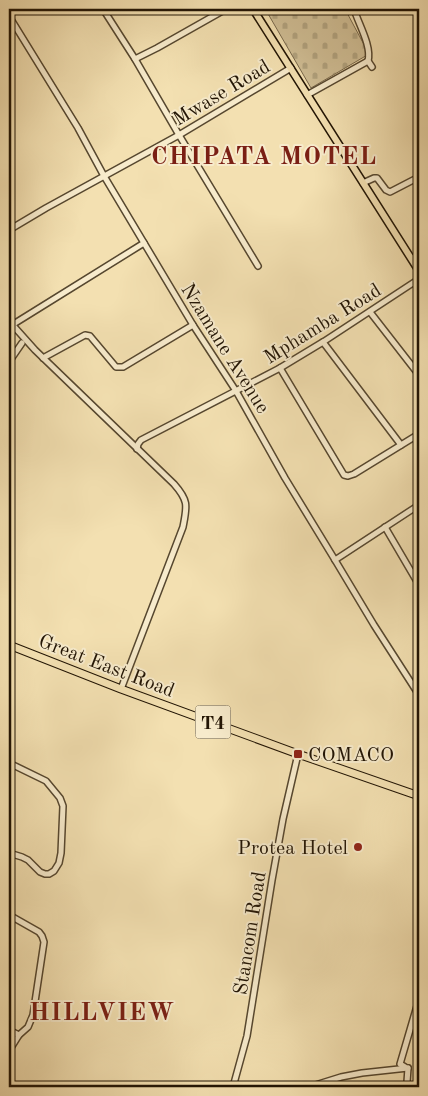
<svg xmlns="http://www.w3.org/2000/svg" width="428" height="1096" viewBox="0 0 428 1096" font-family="'Old Standard TT',serif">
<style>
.cemetery{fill:url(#cemetery-stones);stroke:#78684c}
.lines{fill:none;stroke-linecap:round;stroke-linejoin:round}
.minor-casing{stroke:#56472f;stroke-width:8}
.major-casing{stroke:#211404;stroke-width:9}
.highway-casing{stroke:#211404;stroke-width:9}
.minor{stroke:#f7ebcc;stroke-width:5}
.major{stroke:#f3e0b1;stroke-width:6}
.highway{stroke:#f3e0b1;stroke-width:7}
.poi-dot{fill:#8f2418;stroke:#f7ebcc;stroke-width:2}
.labels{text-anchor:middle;stroke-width:4;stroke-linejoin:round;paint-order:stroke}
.shield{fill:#f7ebcc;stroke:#615440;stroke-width:1}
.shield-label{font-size:19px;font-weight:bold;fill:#211404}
.street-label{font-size:20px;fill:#211404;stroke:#f7ebcc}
.poi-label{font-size:20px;fill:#211404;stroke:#f7ebcc;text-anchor:start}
.district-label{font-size:25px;font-weight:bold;letter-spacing:1px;fill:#7a1f14;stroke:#f7ebcc}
</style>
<defs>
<pattern id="cemetery-stones" width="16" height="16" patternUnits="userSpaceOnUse" patternTransform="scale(1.25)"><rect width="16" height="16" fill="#cfbd94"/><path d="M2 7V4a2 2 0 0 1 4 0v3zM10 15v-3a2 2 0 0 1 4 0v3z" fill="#b1a27e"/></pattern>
</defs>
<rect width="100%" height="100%" fill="#f3e0b1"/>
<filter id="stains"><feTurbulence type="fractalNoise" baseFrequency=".004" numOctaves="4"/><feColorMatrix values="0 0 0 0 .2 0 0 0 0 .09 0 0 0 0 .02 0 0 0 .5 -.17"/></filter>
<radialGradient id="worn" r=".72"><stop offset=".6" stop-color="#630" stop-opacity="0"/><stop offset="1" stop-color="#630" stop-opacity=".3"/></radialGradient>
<polygon class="cemetery" points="272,9 345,9 369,54 311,88 267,12"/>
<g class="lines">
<g class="minor-casing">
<g id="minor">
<polyline points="103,9 135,59 179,135 258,266"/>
<path d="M354 9C358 23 372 46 368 61"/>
<polyline points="9,16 78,128 104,176 193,325 236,391 285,478 335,560 374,625 419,695"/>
<polyline points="135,59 157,48 226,9"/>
<polyline points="307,95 368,61 372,67"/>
<polyline points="363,183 374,178 377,178 386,190 390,192 419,177"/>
<polyline points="9,230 46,208 179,135 291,68"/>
<polyline points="412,259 419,254"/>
<polyline points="370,312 419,375"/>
<path d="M9 321 35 350 174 484C189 501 187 506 183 527L121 689"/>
<polyline points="12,325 144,243"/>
<polyline points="323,342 401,445"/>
<polyline points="43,358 85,335 90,336 116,367 123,367 193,325"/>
<polyline points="9,362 22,343"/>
<polyline points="280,368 344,475 348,476 354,474 419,434"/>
<polyline points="137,449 138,444 141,440 280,368 323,342 419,279"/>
<polyline points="385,527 419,585"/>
<polyline points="335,560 419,505"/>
<polyline points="9,763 46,781 60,798 63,806 61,853 59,863 54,871 49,874 45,874 40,872 28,860 22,857 9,853"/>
<polyline points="9,915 39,932 42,936 44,942 33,1015 28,1027 19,1035 9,1051"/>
<polyline points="9,1030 19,1035"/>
<polyline points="405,1067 400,1064 419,999"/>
<polyline points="408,1068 407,1082 409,1087"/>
<polyline points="233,1087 247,1036 272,880 283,819 298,754"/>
<polyline points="309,1087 341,1077 362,1073 408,1068"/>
</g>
</g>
<g class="major-casing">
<polyline id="major" points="253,9 419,271"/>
</g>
<g class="highway-casing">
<polyline id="highway" points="9,645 121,689 298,754 419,796"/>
</g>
<use href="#minor" class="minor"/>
<use href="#major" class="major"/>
<use href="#highway" class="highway"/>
</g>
<g class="poi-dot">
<rect x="293" y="749" width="10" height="10" rx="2.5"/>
<circle cx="358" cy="847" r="5"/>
</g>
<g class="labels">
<rect class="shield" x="195.5" y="705.5" width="35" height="33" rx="4"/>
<g class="shield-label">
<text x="213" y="729">T4</text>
</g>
<g class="street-label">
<text transform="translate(221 92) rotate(-31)" y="7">Mwase Road</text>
<text transform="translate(322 323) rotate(-32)" y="7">Mphamba Road</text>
<text transform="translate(226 348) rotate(58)" y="7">Nzamane Avenue</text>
<text transform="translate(107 665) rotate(21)" y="7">Great East Road</text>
<text transform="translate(249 933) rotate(-81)" y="7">Stancom Road</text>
</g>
<g class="poi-label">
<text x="308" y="761">COMACO</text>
<text x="348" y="854" text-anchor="end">Protea Hotel</text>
</g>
<g class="district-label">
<text x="264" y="164">CHIPATA MOTEL</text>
<text x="102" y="1020">HILLVIEW</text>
</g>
</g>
<rect width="428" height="1096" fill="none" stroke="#f3e0b1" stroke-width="30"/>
<rect x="10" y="10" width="408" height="1076" fill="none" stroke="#211404" stroke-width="2.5"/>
<rect x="15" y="15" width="398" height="1066" fill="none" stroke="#211404"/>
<rect width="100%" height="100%" filter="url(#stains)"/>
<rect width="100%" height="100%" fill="url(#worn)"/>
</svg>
